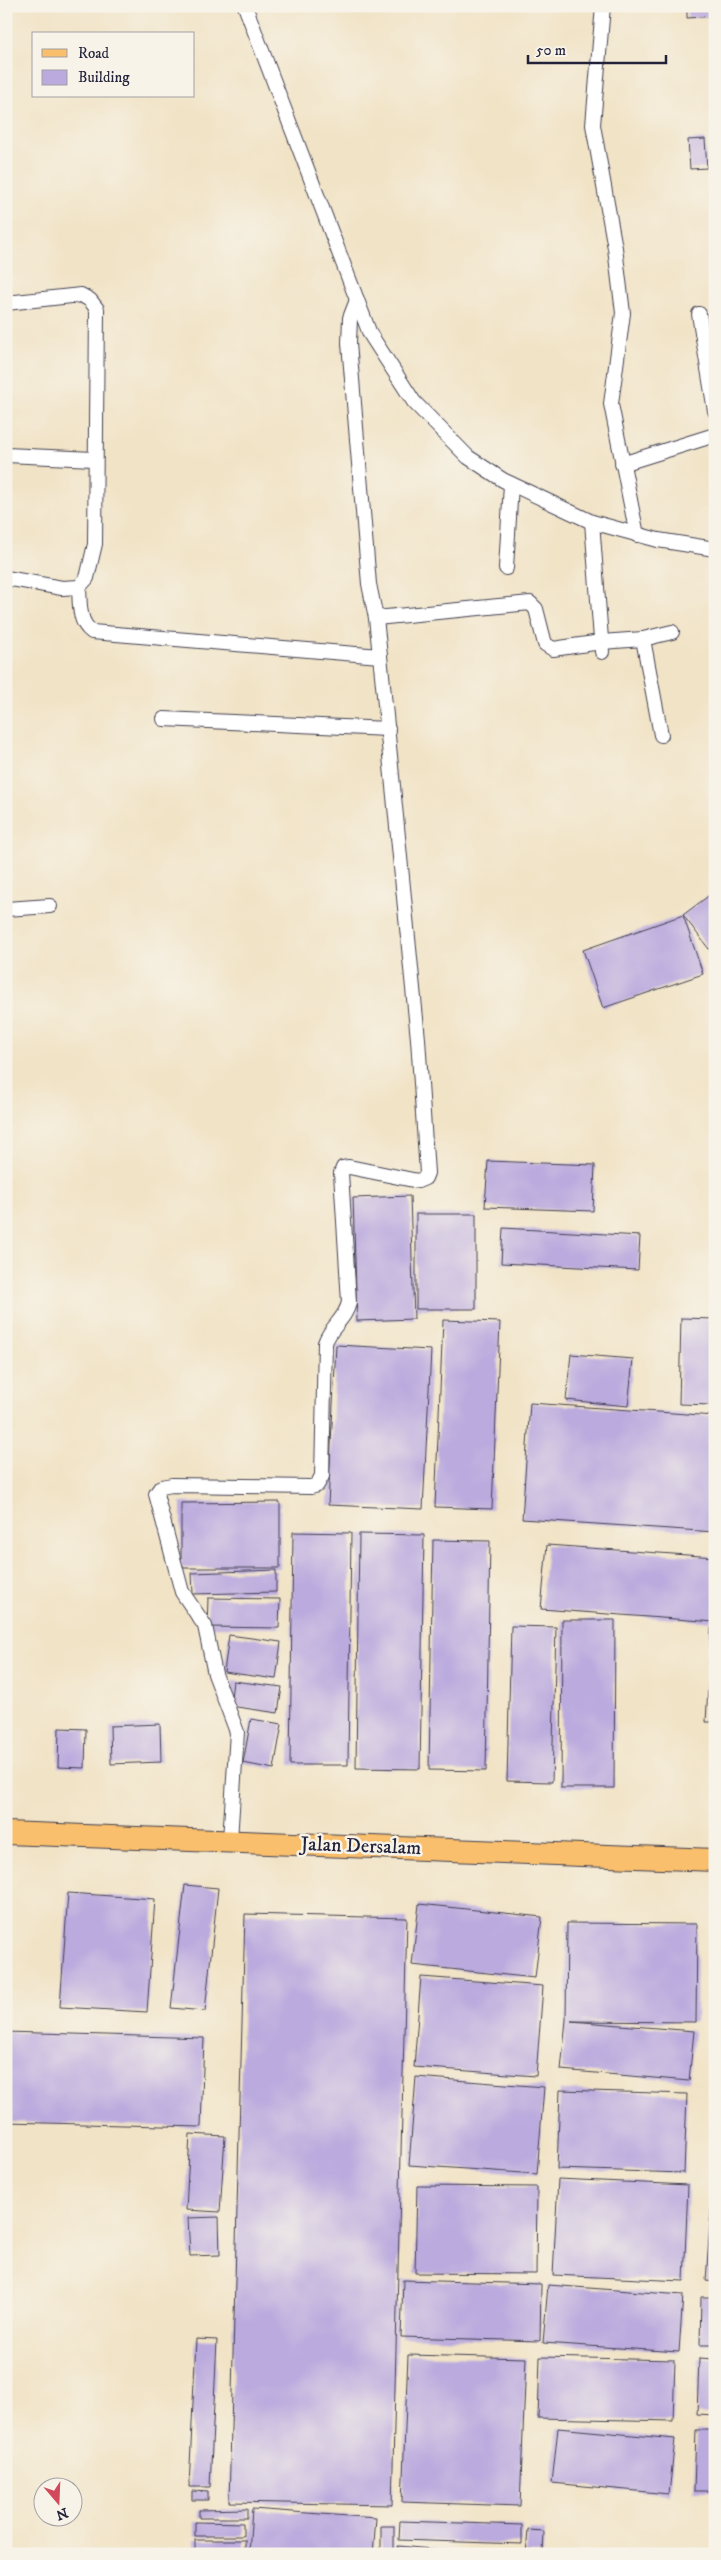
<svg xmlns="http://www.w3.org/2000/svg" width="721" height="2560" viewBox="0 0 721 2560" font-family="'IM FELL DW Pica',serif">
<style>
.building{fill:#bbaade}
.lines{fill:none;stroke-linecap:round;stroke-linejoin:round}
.minor-casing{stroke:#413f50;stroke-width:16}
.primary-casing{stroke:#413f50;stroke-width:24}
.minor{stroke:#fff;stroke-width:14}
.primary{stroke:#f9bf6d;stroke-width:22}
.labels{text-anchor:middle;stroke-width:5;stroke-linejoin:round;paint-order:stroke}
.street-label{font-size:20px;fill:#22223b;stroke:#f7f3e8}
</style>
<rect width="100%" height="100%" fill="#f7f3e8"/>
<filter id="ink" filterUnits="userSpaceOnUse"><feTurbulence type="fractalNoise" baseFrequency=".02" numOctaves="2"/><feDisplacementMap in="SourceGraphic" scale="10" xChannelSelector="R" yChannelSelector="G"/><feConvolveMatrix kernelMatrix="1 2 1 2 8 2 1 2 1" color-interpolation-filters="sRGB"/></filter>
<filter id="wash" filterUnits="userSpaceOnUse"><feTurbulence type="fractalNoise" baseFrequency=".0096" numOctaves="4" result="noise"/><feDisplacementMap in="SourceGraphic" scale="20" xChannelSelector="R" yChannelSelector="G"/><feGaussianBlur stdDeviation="1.12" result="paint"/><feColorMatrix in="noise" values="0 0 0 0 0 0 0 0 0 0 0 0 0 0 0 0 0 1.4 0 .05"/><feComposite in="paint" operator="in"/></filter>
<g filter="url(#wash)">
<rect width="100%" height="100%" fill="#f1e3c6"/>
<g id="blocks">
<g class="building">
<polygon points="687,6 715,6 715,16 687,18"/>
<polygon points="705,139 707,168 690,169 688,140"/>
<polygon points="715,891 715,957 683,915"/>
<polygon points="683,915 703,974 603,1008 583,950"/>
<polygon points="488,1161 595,1165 593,1211 485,1207"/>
<polygon points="410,1196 414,1319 357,1321 353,1198"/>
<rect x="416" y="1214" width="60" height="95"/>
<polygon points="503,1228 640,1236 638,1270 501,1263"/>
<polygon points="681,1318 715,1319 715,1405 679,1404"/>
<polygon points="443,1320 500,1322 492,1509 435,1507"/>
<polygon points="336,1345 431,1350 423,1509 328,1505"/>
<polygon points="571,1354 633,1359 628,1406 566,1400"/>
<polygon points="530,1403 715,1416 715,1532 522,1519"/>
<polygon points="280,1502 280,1568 181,1568 181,1503"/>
<polygon points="293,1532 351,1533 348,1765 290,1765"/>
<polygon points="359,1534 424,1535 420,1769 356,1768"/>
<polygon points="433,1540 490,1541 486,1771 429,1770"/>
<polygon points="547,1545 715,1557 715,1622 541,1609"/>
<polygon points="276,1570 276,1592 193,1594 192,1573"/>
<polygon points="208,1598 280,1599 279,1628 207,1627"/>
<polygon points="562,1620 615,1620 614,1788 561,1788"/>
<polygon points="511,1626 556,1627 552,1782 507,1781"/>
<polygon points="711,1628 715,1628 715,1666 709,1666"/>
<polygon points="229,1635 281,1642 276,1679 224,1672"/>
<polygon points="709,1670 715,1671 715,1722 706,1722"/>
<polygon points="233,1681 282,1687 278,1713 230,1706"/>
<polygon points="251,1719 282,1724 274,1769 243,1763"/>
<polygon points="160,1724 161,1762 111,1764 110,1726"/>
<polygon points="59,1728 86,1729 85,1768 58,1767"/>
<polygon points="185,1885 218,1888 205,2011 171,2008"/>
<polygon points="68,1893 155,1899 147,2012 60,2007"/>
<polygon points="419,1904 542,1917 535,1978 412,1965"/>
<polygon points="245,1914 407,1918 392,2505 229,2502"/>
<polygon points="567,1923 697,1924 696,2022 571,2021 694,2031 689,2081 561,2070 566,2020"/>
<polygon points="421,1977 543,1986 536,2076 414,2067"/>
<polygon points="6,2032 204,2038 201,2127 6,2122"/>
<polygon points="416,2077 544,2087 537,2174 409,2165"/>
<polygon points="560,2090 687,2094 684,2173 557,2169"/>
<polygon points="190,2134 225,2136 220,2212 186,2210"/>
<polygon points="558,2179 688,2185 684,2281 553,2275"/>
<polygon points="713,2181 715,2181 715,2282 706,2281"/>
<polygon points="417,2186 537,2187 536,2274 415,2273"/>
<polygon points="219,2217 220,2255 190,2256 188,2218"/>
<polygon points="403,2280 541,2284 540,2341 401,2337"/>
<polygon points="548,2285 683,2295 679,2352 543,2343"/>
<polygon points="701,2297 715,2297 715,2345 700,2345"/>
<polygon points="196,2339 217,2340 210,2487 189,2487"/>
<polygon points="408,2355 526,2358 520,2506 402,2502"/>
<polygon points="540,2357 675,2360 673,2421 538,2418"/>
<polygon points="699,2358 715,2359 715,2415 697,2414"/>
<polygon points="558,2428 675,2439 669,2494 552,2483"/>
<polygon points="696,2430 715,2430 715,2491 694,2491"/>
<polygon points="192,2491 208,2492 208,2500 192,2500"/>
<polygon points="247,2509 247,2518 199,2518 199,2510"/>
<polygon points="252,2509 376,2518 373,2554 249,2554"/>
<polygon points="400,2521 522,2525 522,2544 399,2540"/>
<polygon points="195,2522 243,2523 243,2536 195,2536"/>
<rect x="381" y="2526" width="13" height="28"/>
<polygon points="528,2530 544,2531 543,2554 526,2554"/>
<rect x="195" y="2540" width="50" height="11"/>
<polygon points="398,2546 465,2552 465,2554 397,2554"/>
</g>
</g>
</g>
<g filter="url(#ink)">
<use href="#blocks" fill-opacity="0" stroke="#413f50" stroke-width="1"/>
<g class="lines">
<g class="minor-casing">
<g id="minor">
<polyline points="245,6 370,334 414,402 468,457 503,480 592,522 658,540 715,549"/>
<polyline points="603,6 593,125 615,248 623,313 611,404 637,535"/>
<polyline points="357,300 350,318 349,343 369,584 376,618 380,656"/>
<polyline points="6,303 81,295 90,300 97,309 95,544 87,578 79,587 62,588 6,578"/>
<polyline points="699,314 715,411"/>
<polyline points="6,455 94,459"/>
<polyline points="622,464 715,435"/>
<polyline points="592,522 602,652"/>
<polyline points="506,568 511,484"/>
<path d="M79 587C80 603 78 622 92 632L380 656 382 675 418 1039 427 1173 425 1178 418 1181 349 1167 343 1168 341 1173 349 1302C346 1319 330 1327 325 1343L322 1476 317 1485 311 1487 172 1485 161 1487 156 1494 182 1592 205 1626 215 1674 237 1732 230 1840"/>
<polyline points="376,618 530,603 536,609 545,644 553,649 601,642 643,639 672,632"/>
<polyline points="643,639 661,735"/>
<polyline points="164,719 388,729"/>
<polyline points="6,909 50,906"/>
</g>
</g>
<g class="primary-casing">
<polyline id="primary" points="6,1833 715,1860"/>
</g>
<use href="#minor" class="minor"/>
<use href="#primary" class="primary"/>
</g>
</g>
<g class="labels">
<g class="street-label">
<text transform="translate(361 1845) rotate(2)" y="7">Jalan Dersalam</text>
</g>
</g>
<rect width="721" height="2560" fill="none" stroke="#f7f3e8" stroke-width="25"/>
<rect x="32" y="32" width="162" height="65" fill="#f7f3e8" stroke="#a29fa3"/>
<rect x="42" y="49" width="25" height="8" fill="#f9bf6d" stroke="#a29fa3"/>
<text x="78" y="58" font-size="15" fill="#22223b">Road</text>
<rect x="42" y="70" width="25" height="15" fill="#bbaade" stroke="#a29fa3"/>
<text x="78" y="82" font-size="15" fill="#22223b">Building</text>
<g transform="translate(58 2502) rotate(161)"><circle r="24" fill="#f7f3e8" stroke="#a29fa3"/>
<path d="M0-4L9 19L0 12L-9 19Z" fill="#d1495b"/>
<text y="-8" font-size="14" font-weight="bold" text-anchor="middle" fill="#22223b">N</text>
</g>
<path d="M528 55v8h138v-8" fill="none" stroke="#22223b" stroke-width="2.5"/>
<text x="536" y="55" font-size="15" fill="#22223b" stroke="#f7f3e8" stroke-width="4" paint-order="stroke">50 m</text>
</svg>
